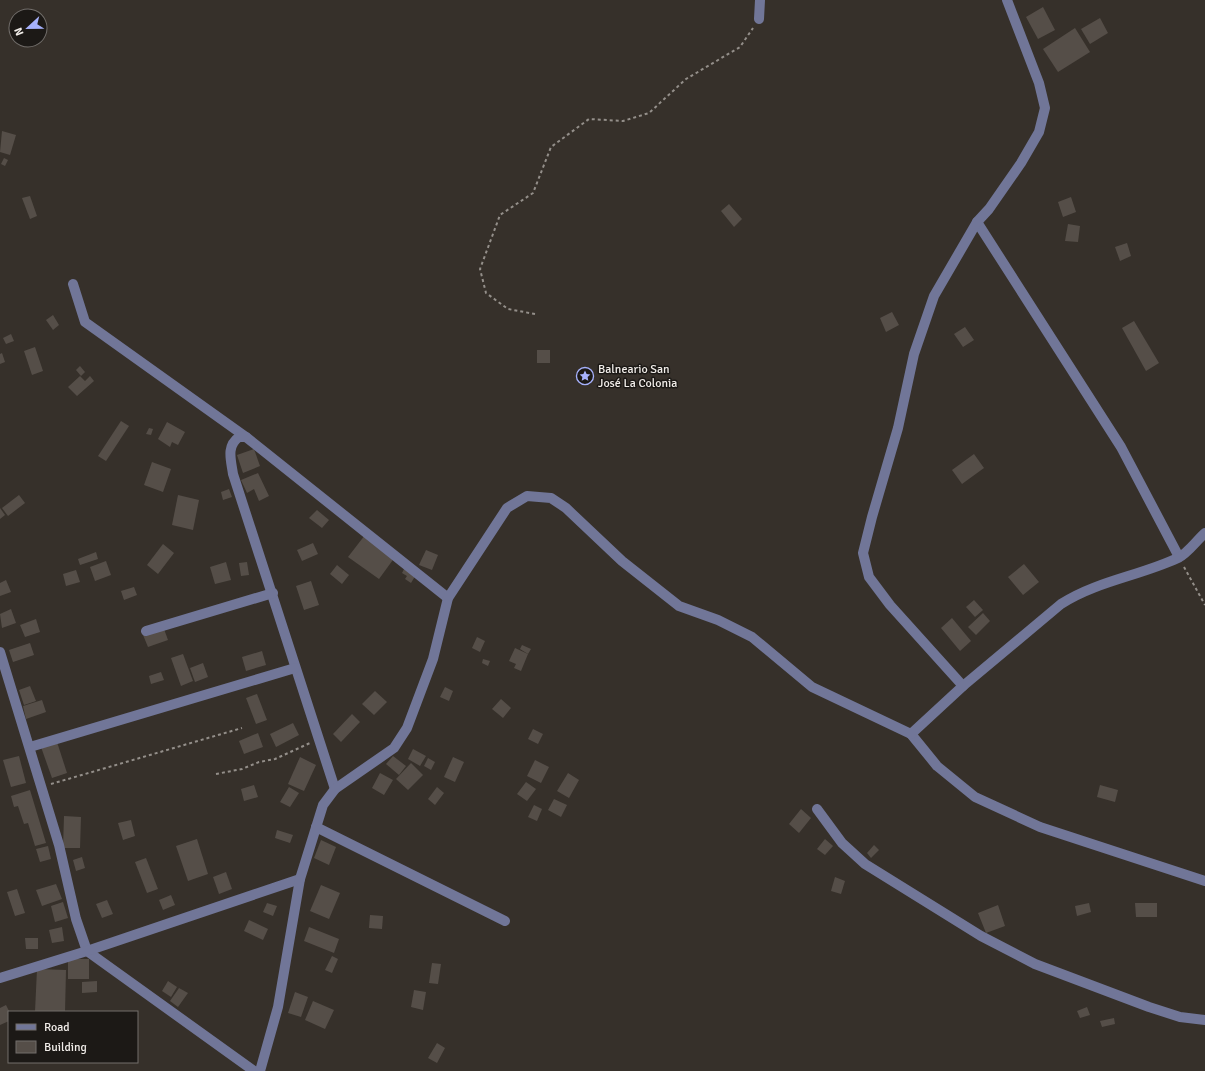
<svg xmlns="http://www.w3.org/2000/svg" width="1205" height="1071" viewBox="0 0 1205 1071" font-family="Signika,sans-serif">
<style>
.building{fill:#554e48}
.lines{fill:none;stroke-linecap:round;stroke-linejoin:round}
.path{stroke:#948f8a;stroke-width:2;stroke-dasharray:3 3;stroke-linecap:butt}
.minor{stroke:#717698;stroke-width:10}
.labels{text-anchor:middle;stroke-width:3;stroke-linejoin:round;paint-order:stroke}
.poi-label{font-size:12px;fill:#f2eeea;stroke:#1c1916;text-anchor:start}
</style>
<rect width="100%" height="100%" fill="#36302a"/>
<g class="building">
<polygon points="1043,7 1055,30 1038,39 1026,17"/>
<polygon points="1100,18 1108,33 1090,44 1081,29"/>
<polygon points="1075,28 1090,52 1058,72 1043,49"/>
<polygon points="2,131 16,135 10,155 0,152"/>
<polygon points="4,158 8,160 5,166 1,164"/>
<polygon points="30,196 37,216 30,219 22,198"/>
<polygon points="1071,197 1076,212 1063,217 1058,202"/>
<polygon points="729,204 742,219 734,227 721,211"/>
<polygon points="1068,224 1080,226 1078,242 1065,241"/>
<polygon points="1127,243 1131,256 1120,261 1115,247"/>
<polygon points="892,312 899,325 886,332 880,318"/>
<polygon points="53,315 59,325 53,330 46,320"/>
<polygon points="1134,321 1159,363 1146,371 1122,328"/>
<polygon points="965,327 974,340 963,347 954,334"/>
<polygon points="11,334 14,341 6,344 3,338"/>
<polygon points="35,347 43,371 32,375 24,351"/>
<rect x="537" y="350" width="13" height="13"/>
<polygon points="2,353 5,362 0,364 0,354"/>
<polygon points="80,366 85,372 81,376 76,370"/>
<polygon points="80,376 85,381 90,376 94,381 77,396 68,387"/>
<polygon points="121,421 129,426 106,461 98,456"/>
<polygon points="167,422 185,432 178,445 172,442 170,447 158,439"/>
<polygon points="149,428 153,429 151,435 146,434"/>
<polygon points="254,449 260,466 243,473 237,455"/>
<polygon points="974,454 984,468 962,484 952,470"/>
<polygon points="152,462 171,469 163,492 144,485"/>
<polygon points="258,473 269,496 259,501 254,489 247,493 241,480"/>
<polygon points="229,489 232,497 223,500 221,492"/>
<polygon points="19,495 25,503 8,516 2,508"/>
<polygon points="178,495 199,500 193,530 172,525"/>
<polygon points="0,508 5,515 0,519"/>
<polygon points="317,510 329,520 322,528 309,518"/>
<polygon points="365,535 395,557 379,579 348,557"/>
<polygon points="313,543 318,554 302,561 297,550"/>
<polygon points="163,544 174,553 158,574 147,565"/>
<polygon points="426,550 438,555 432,570 419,565"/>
<polygon points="96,552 98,559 80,565 78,559"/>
<polygon points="106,561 111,575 95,581 90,567"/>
<polygon points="226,562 231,580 215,584 210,567"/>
<polygon points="247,562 249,575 241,576 239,563"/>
<polygon points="1024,564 1039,582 1023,595 1008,577"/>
<polygon points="337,565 349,575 342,584 330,574"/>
<polygon points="405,567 417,573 411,583 405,579 407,576 402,573"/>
<polygon points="76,570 80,582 66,586 63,574"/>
<polygon points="6,580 11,592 0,596 0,583"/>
<polygon points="311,581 319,605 304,610 296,586"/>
<polygon points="134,587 137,595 124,600 121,591"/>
<polygon points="974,600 983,610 975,617 966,607"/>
<polygon points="11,609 16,623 2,628 0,614"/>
<polygon points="983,613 990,621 976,635 968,627"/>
<polygon points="952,618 971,641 960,651 941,628"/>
<polygon points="36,619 40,632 25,637 20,625"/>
<polygon points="164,629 168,640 148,647 143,635"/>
<polygon points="477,637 485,641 480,652 472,648"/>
<polygon points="30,643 34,655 13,662 9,650"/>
<polygon points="522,645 531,649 528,654 520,649"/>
<polygon points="515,648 528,654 521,671 514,668 516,664 509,661"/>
<polygon points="262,651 266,665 246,671 242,657"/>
<polygon points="183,654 193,681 181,686 171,658"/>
<polygon points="483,659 490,661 488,666 482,663"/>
<polygon points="203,663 208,677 195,682 190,668"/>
<polygon points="161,672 164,680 151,684 149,676"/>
<polygon points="30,686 36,701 24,705 19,690"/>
<polygon points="445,687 453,691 449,701 440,697"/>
<polygon points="375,691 387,702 374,715 362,704"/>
<polygon points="257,694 267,720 256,724 246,698"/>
<polygon points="501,699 511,708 503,718 492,709"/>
<polygon points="42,700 46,712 26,719 23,706"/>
<polygon points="352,714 360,722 341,742 333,734"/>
<polygon points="293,723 299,735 276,747 270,734"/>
<polygon points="533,729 543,734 538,744 528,739"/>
<polygon points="258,733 263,747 244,754 239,741"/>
<polygon points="57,742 67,773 52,778 41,747"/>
<polygon points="413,749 426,756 420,766 408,759"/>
<polygon points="19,756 26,783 11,787 3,760"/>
<polygon points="393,756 406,766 399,775 386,764"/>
<polygon points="300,757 316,765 304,791 288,784"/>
<polygon points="453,757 464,762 455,782 444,777"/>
<polygon points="428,758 435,762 431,770 424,766"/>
<polygon points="535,760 549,767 541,783 527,776"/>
<polygon points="411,763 423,775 408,790 396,779"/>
<polygon points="380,773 393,780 384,795 372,788"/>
<polygon points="568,773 579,780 569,798 557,791"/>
<polygon points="526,782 536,789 527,801 517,794"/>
<polygon points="254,785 258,797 244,801 241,789"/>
<polygon points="1100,785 1118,790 1115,802 1097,797"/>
<polygon points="289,787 299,793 290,807 280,802"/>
<polygon points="437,787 444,793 435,805 428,799"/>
<polygon points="30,790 46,843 35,846 28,823 24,824 18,806 14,807 11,796"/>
<polygon points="554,799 567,805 561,817 548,810"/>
<polygon points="534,805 542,809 537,821 528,817"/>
<polygon points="801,809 811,818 799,833 789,824"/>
<polygon points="64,816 81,817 80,848 63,848"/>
<polygon points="131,820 135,836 123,840 118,823"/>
<polygon points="277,830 293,835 290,843 275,838"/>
<polygon points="197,839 208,874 188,881 176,846"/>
<polygon points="825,839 833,846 825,855 817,849"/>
<polygon points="321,840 336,847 329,865 314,858"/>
<polygon points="874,845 879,850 871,858 867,853"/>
<polygon points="48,846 51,859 40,862 36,849"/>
<polygon points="82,857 85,868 76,871 73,860"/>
<polygon points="146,858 158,889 147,893 135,862"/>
<polygon points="226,872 232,889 219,894 213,877"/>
<polygon points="835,877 845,881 841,894 831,891"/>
<polygon points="56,884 62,899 42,906 36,890"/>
<polygon points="321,885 340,893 329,919 310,911"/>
<polygon points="17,889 25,913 15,916 7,892"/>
<polygon points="171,895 175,905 163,910 159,900"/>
<polygon points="107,900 113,914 102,918 96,904"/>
<polygon points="63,902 68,918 55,922 51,906"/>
<polygon points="267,903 277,906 273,916 263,912"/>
<polygon points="1089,903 1091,912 1077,916 1075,906"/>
<polygon points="1135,903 1157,903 1157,917 1136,917"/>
<polygon points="998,905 1005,926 986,933 978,913"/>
<polygon points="370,915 383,916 382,929 369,928"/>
<polygon points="249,920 268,929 263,940 244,931"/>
<polygon points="62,927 64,941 52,943 49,930"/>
<polygon points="309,927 339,939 334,953 304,941"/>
<polygon points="25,938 38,938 38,949 26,949"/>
<polygon points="332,956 338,959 332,973 325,970"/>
<rect x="68" y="959" width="21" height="20"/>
<polygon points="432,963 441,964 438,984 429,983"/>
<polygon points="37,969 66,970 65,1012 35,1012"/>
<polygon points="97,981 97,992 82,993 82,982"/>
<polygon points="168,981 177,987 171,997 162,991"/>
<polygon points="179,988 188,993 178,1007 170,1001"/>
<polygon points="414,990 426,992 423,1010 411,1007"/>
<polygon points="295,992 308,997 301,1017 288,1013"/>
<polygon points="313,1001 334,1010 325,1029 305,1020"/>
<polygon points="6,1005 9,1011 9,1021 0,1025 0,1008"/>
<polygon points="1087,1007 1090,1015 1080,1018 1077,1011"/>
<polygon points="1114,1018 1115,1024 1102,1027 1100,1021"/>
<polygon points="437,1043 445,1048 437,1063 428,1058"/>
</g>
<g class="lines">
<g class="path">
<polyline points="535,314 508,309 486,293 480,269 500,215 533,193 551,147 589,119 623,121 649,113 686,79 740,47 753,28"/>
<polyline points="1184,567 1205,605"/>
<polyline points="216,774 242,769 259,762 275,759 310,743"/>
<polyline points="51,784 242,728"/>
</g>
<g class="minor">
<polyline points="759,19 760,0"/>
<polyline points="977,222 1121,447 1179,557"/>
<polyline points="73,284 85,322 246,437 448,598"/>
<path d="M246 437H239C226 446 231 460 233 474L335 789"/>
<polyline points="146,631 273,593"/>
<polyline points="0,652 59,845 76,919 87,951 254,1071"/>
<polyline points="963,686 890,605 869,577 863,553 872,517 898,428 914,354 934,296 977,222 989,209 1021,163 1039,132 1045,108 1039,83 1007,0"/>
<polyline points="911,734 937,766 975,797 1040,827 1205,881"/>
<polyline points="30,747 295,668"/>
<polyline points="817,809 842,843 865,864 981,936 1035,964 1149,1007 1180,1017 1205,1020"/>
<polyline points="316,827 505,921"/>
<polyline points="0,978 87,951 300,879"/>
<path d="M260 1071 278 1007 300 879 323 805 335 789 394 748 407 728 433 659 448 598 507 508 527 496 551 498 566 508 622 561 679 606 718 620 752 637 812 687 911 734 963 686 1061 604C1097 581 1139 576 1178 558 1188 553 1196 541 1205 533"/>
</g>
</g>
<defs>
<g id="sight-ring" transform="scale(0.9)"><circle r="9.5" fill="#1c1916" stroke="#a6b1fc" stroke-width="1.5"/><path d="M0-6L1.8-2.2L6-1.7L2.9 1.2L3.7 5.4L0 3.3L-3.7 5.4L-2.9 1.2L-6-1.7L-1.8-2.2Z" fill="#a6b1fc"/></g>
</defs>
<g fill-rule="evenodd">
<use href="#sight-ring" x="585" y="376"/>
</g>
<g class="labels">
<g class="poi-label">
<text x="598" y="373">Balneario San<tspan x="598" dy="14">José La Colonia</tspan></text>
</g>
</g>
<rect x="8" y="1011" width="130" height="52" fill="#1c1916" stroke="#726e6b"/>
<rect x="16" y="1024" width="20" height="6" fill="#717698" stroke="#726e6b"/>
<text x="44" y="1031" font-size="12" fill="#f2eeea">Road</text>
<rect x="16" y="1041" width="20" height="12" fill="#554e48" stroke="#726e6b"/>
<text x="44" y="1051" font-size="12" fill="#f2eeea">Building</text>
<g transform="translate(28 28) rotate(248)"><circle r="19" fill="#1c1916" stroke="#726e6b"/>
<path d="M0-3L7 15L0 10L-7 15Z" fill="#a6b1fc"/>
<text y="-6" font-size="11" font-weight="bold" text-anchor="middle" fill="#f2eeea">N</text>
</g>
</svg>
